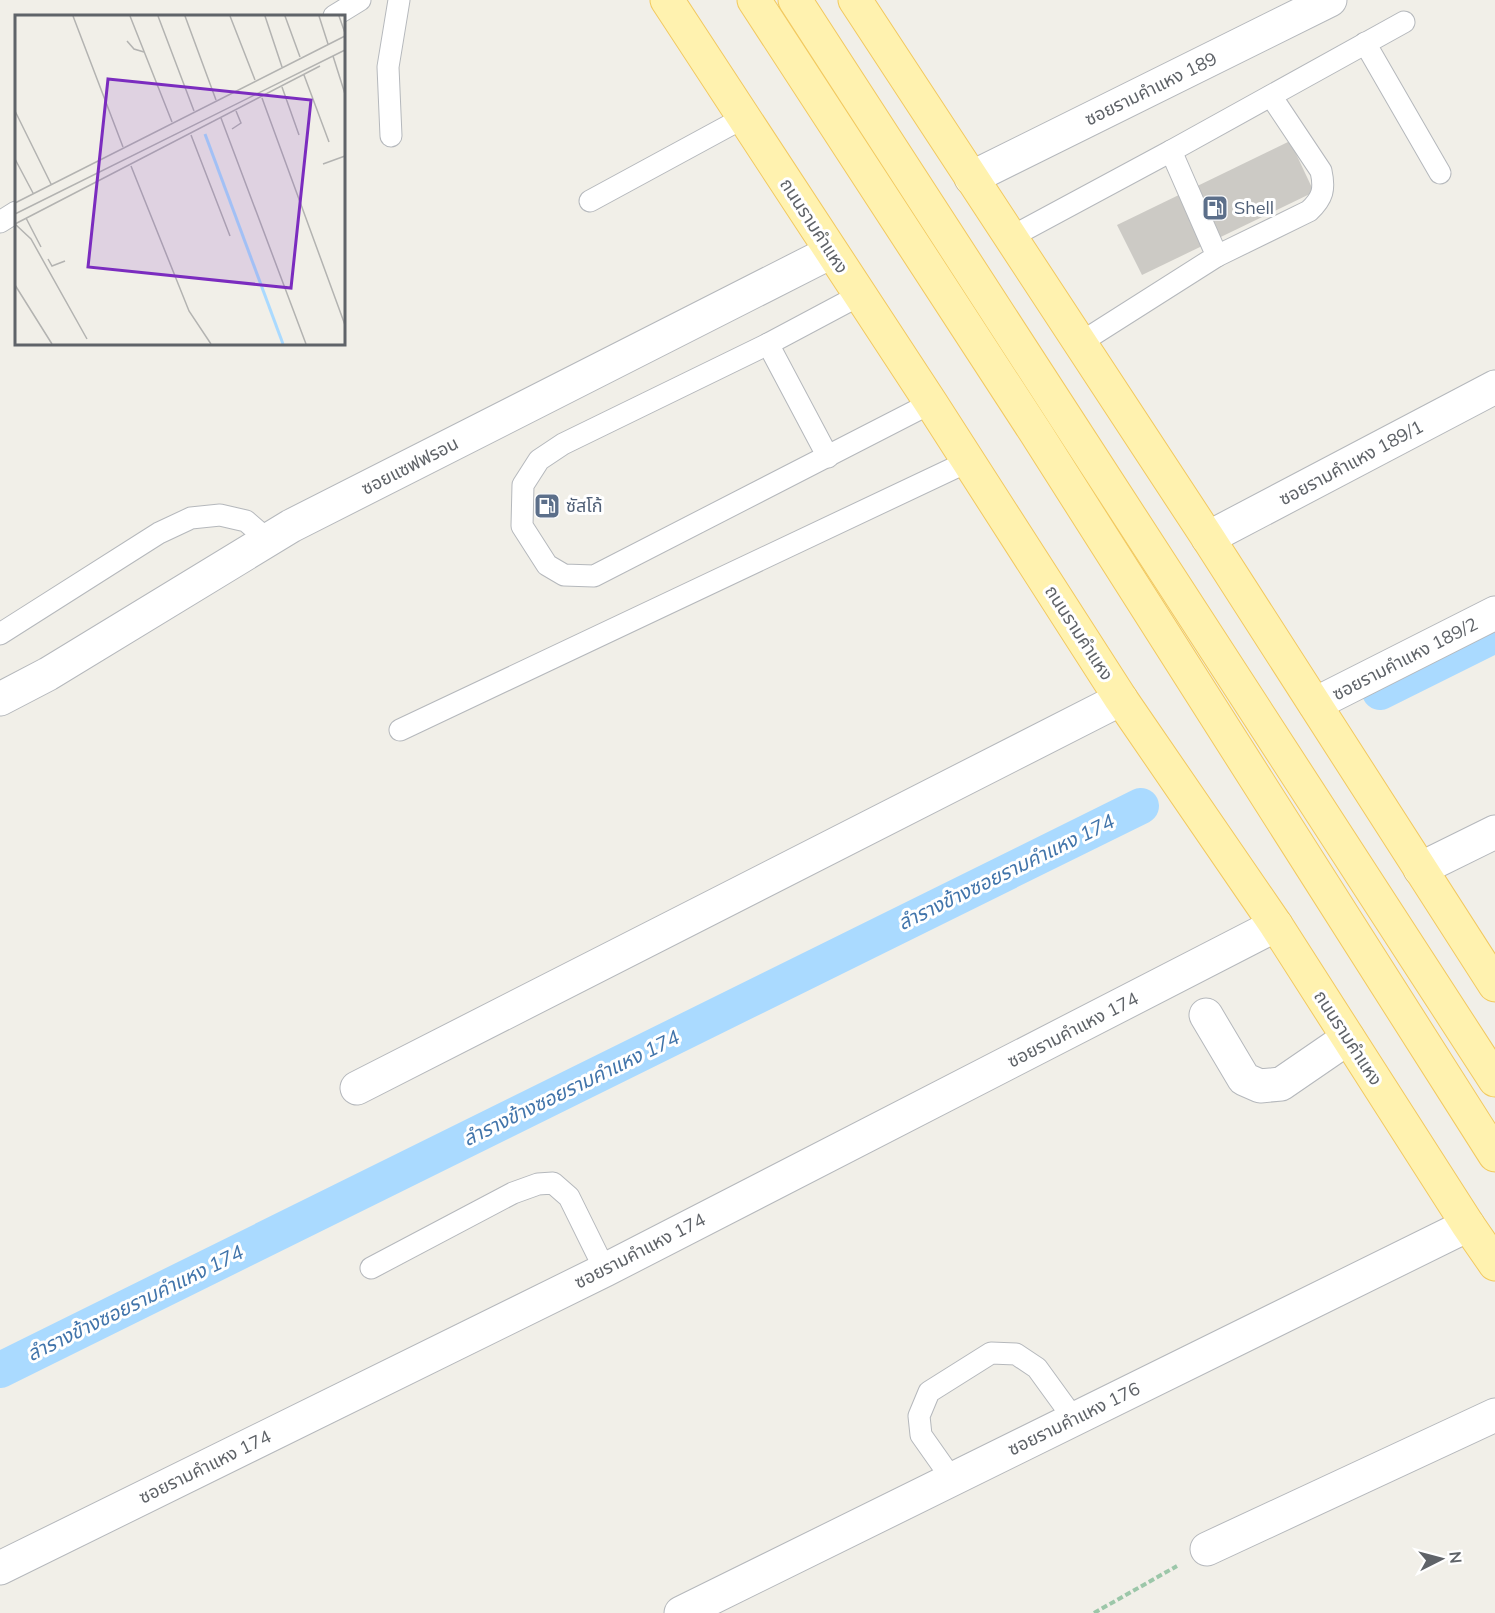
<svg xmlns="http://www.w3.org/2000/svg" width="1495" height="1613" viewBox="0 0 1495 1613" font-family="Mulish,'Noto Sans Thai',sans-serif">
<style>
.lines{fill:none;stroke-linecap:round;stroke-linejoin:round}
.canal{stroke:#aadaff;stroke-width:36}
.building{fill:#cccac5}
.lane-casing{stroke:#b5b8bc;stroke-width:23}
.street-casing{stroke:#b5b8bc;stroke-width:35}
.primary-casing{stroke:#f2c960;stroke-width:35}
.path{stroke:#9cc7a9;stroke-width:4;stroke-dasharray:6 3;stroke-linecap:butt}
.lane{stroke:#fff;stroke-width:21}
.street{stroke:#fff;stroke-width:33}
.primary{stroke:#fff2af;stroke-width:33}
.labels{text-anchor:middle;stroke-width:6;stroke-linejoin:round;paint-order:stroke}
.street-label{font-size:18px;fill:#5f6368;stroke:#fff}
.service-label{font-size:18px;fill:#4e5e75;stroke:#fff;text-anchor:start}
.water-label{font-size:20px;font-style:italic;fill:#4174aa;stroke:#fff}
.inset-river{fill:none;stroke:#aadaff;stroke-width:3}
.inset-road{fill:none;stroke:#b3b3b1;stroke-width:1.5}
.view{fill:#7b2cbf;fill-opacity:0.15;stroke:#7b2cbf;stroke-width:3}
.inset-edge{fill:none;stroke:#5f6368;stroke-width:3}
</style>
<rect width="100%" height="100%" fill="#f1efe8"/>
<g class="lines">
<g class="canal">
<polyline points="1380,692 1495,635"/>
<polyline points="0,1370 1141,806"/>
</g>
</g>
<polygon class="building" points="1290,141 1314,192 1142,275 1117,225"/>
<g class="lines">
<g class="lane-casing">
<g id="lane">
<polyline points="334,16 360,0"/>
<polyline points="1365,43 1440,173"/>
<polyline points="391,136 388,67 399,0"/>
<polyline points="1171,151 1404,22"/>
<polyline points="590,201 743,118"/>
<polyline points="0,222 16,212"/>
<polyline points="1011,237 1171,151 1217,256 1080,343"/>
<path d="M1217 256 1309 211C1323 198 1325 189 1321 171L1271 96"/>
<polyline points="860,295 768,344 563,444 539,460 523,485 522,526 547,565 564,575 594,576 931,403"/>
<polyline points="768,344 828,457"/>
<polyline points="0,634 159,533 191,518 220,515 246,521 269,541"/>
<polyline points="400,730 969,461"/>
<polyline points="371,1268 513,1193 538,1184 553,1183 569,1197 605,1270"/>
<polyline points="952,1479 921,1435 919,1416 929,1392 991,1353 1016,1354 1037,1368 1074,1419"/>
</g>
</g>
<g class="street-casing">
<g id="street">
<polyline points="971,178 1330,0"/>
<polyline points="1208,538 1495,387"/>
<polyline points="0,699 48,674 291,526 831,252"/>
<polyline points="1315,704 1495,613"/>
<polyline points="1420,869 1495,832"/>
<polyline points="1206,1015 1244,1079 1260,1086 1281,1084 1348,1038"/>
<polyline points="357,1088 1121,699"/>
<polyline points="1207,1549 1495,1415"/>
<polyline points="0,1568 605,1270 1276,925"/>
<polyline points="681,1613 1468,1225"/>
</g>
</g>
<g class="primary-casing">
<g id="primary">
<polyline points="667,0 931,403 1121,699 1276,925 1468,1225 1495,1264"/>
<polyline points="754,0 1036,433 1495,1155"/>
<polyline points="795,0 1495,1080"/>
<polyline points="855,0 1208,538 1495,985"/>
</g>
</g>
<polyline class="path" points="1094,1613 1177,1566"/>
<use href="#lane" class="lane"/>
<use href="#street" class="street"/>
<use href="#primary" class="primary"/>
</g>
<defs>
<g id="fuel-square" transform="scale(1.35)"><rect x="-9" y="-9" width="18" height="18" rx="4" fill="#5c6f8a" stroke="#fff"/><path d="M-5.5-6h7V0h2V4h1.3V-2.5L3-4.5l.8-.8L6-3V5H2.5V1h-1V6h-7ZM-4.2-4.7v3.2H.2V-4.7Z" fill="#fff"/></g>
</defs>
<g fill-rule="evenodd">
<use href="#fuel-square" x="1215" y="208"/>
<use href="#fuel-square" x="547" y="506"/>
</g>
<g class="labels">
<g class="street-label">
<text transform="translate(1151 89) rotate(-26)" y="6">ซอยรามคำแหง 189</text>
<text transform="translate(814 226) rotate(57)" y="6">ถนนรามคำแหง</text>
<text transform="translate(1351 463) rotate(-28)" y="6">ซอยรามคำแหง 189/1</text>
<text transform="translate(410 466) rotate(-27)" y="6">ซอยแซฟฟรอน</text>
<text transform="translate(1079 633) rotate(57)" y="6">ถนนรามคำแหง</text>
<text transform="translate(1405 659) rotate(-27)" y="6">ซอยรามคำแหง 189/2</text>
<text transform="translate(1073 1030) rotate(-27)" y="6">ซอยรามคำแหง 174</text>
<text transform="translate(1348 1038) rotate(57)" y="6">ถนนรามคำแหง</text>
<text transform="translate(640 1251) rotate(-27)" y="6">ซอยรามคำแหง 174</text>
<text transform="translate(1074 1419) rotate(-26)" y="6">ซอยรามคำแหง 176</text>
<text transform="translate(205 1467) rotate(-26)" y="6">ซอยรามคำแหง 174</text>
</g>
<g class="service-label">
<text x="1234" y="214">Shell</text>
<text x="566" y="512">ซัสโก้</text>
</g>
<g class="water-label">
<text transform="translate(1006 872) rotate(-26)" y="7">ลำรางข้างซอยรามคำแหง 174</text>
<text transform="translate(571 1088) rotate(-26)" y="7">ลำรางข้างซอยรามคำแหง 174</text>
<text transform="translate(135 1303) rotate(-26)" y="7">ลำรางข้างซอยรามคำแหง 174</text>
</g>
</g>
<g transform="translate(15 15)">
<rect width="330" height="330" fill="#f1efe8"/>
<path class="inset-river" d="M190 119 268 329"/>
<path class="inset-road" d="M58 1 108 132M115 1 157 107M143 1 179 96M170 1 201 85M215 1 240 65M250 1 267 52M270 1 285 42M304 1 313 29M324 1 330 18M112 26 119 34 129 37M318 41 330 79M289 60 314 127M267 72 284 120M247 83 330 310M0 96 36 169M206 103 291 329M330 105V124M217 114 226 108 221 96M176 120 215 221M0 144 18 178M308 149 330 141M116 151 174 296 196 329M0 188 330 21M0 199 330 35M11 203 26 232M0 209 16 224 72 324M0 209 305 51M33 244 37 251 50 246M0 270 37 329"/>
<path class="view" d="M93 64 296 85 276 273 73 252Z"/>
<rect width="330" height="330" class="inset-edge"/>
</g>
<g transform="translate(1441 1559) rotate(84)" stroke="#ffffff" stroke-width="4.5" paint-order="stroke">
<path d="M0-4.5L10 22L0 15L-10 22Z" fill="#5f6368"/>
<text y="-9" font-size="16" font-weight="bold" text-anchor="middle" fill="#5f6368">N</text>
</g>
</svg>
